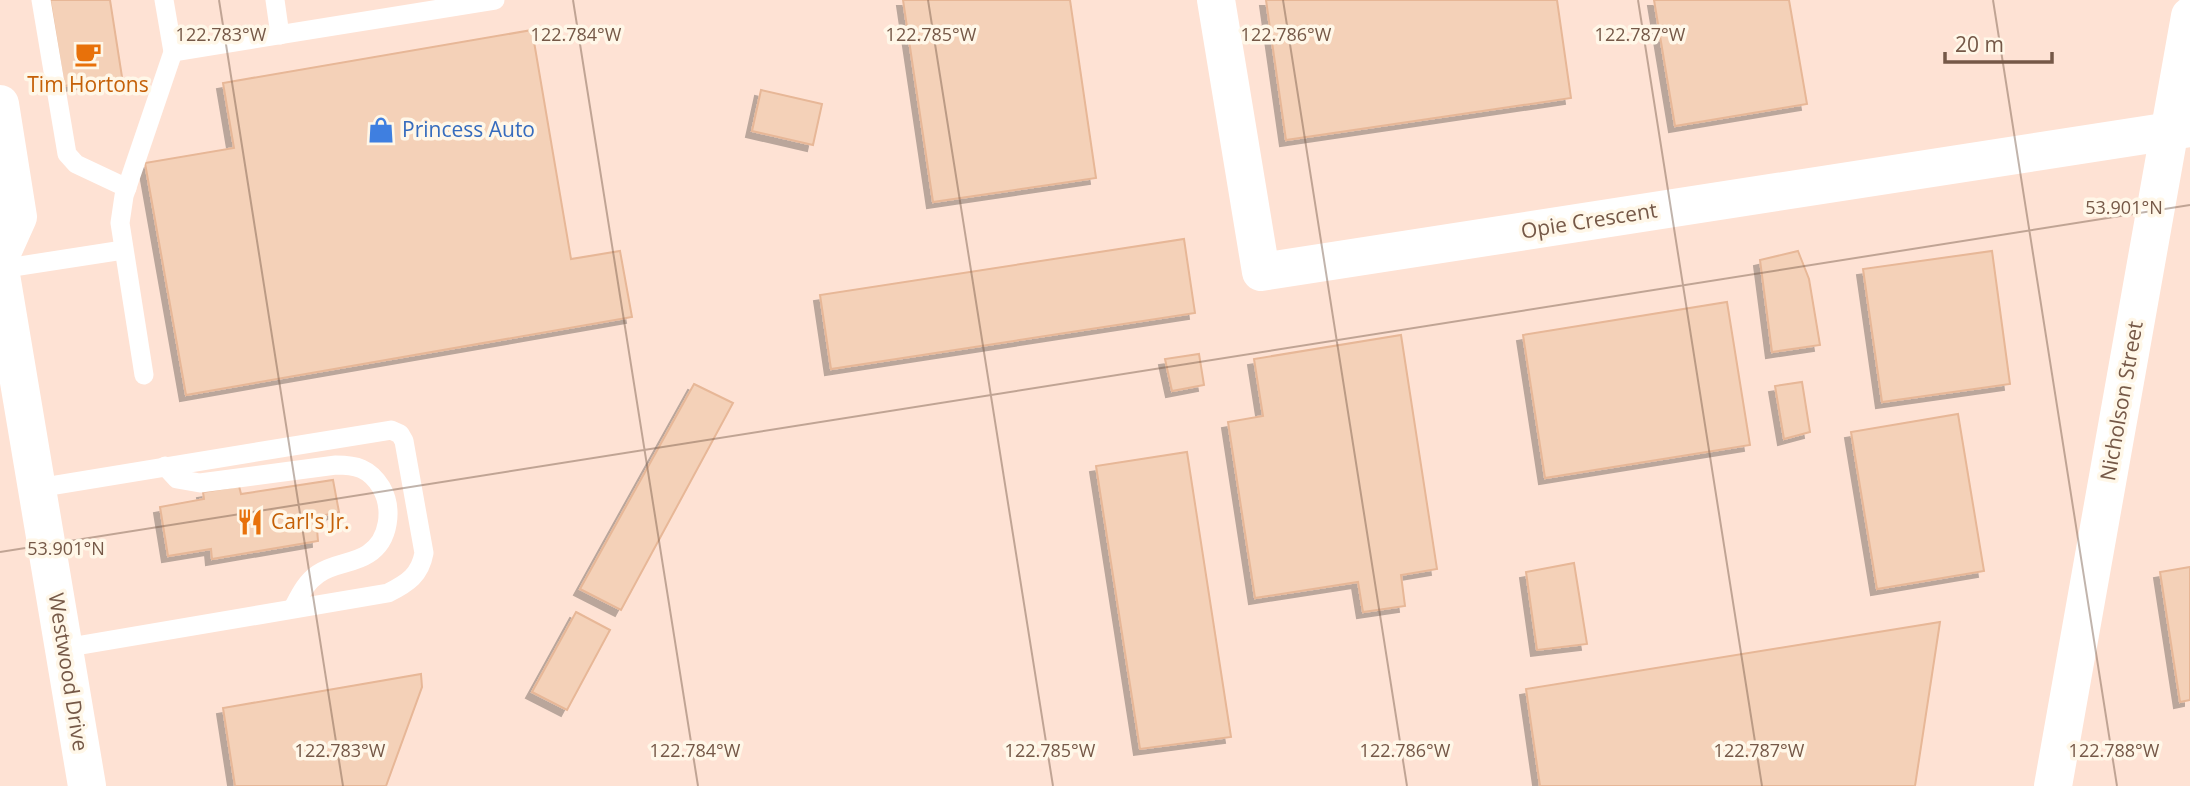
<svg xmlns="http://www.w3.org/2000/svg" width="2190" height="786" viewBox="0 0 2190 786" font-family="'Open Sans',sans-serif">
<style>
.commercial{fill:#fee2d4}
.building{fill:#f4d1b8;stroke:#e7b797;stroke-width:2;filter:url(#shadow)}
.lines{fill:none;stroke-linecap:round;stroke-linejoin:round}
.service{stroke:#fff;stroke-width:19}
.minor{stroke:#fff;stroke-width:38}
.tertiary{stroke:#fff;stroke-width:38}
.ticks{fill:none;stroke:#755847;stroke-width:2;stroke-opacity:0.45}
.labels{text-anchor:middle;stroke-width:7;stroke-linejoin:round;paint-order:stroke}
.food-label{font-size:21px;fill:#c56008;stroke:#fff7e8}
.shop-label{font-size:21px;fill:#366cbe;stroke:#fff7e8;text-anchor:start}
.street-label{font-size:21px;fill:#755847;stroke:#fff7e8}
.ticks-label{font-size:18px;text-anchor:middle;fill:#755847;stroke:#fff7e8;stroke-width:7;stroke-linejoin:round;paint-order:stroke}
</style>
<defs>
<filter id="shadow"><feDropShadow dx="-6" dy="6" stdDeviation="0" flood-color="#0004"/></filter>
</defs>
<rect width="100%" height="100%" fill="#fdf3e1"/>
<rect class="commercial" x="0" y="0" width="2190" height="786"/>
<g class="building">
<polygon points="50,0 110,0 122,77 64,86"/>
<polygon points="903,0 1070,0 1096,178 933,202"/>
<polygon points="1266,0 1557,0 1571,98 1286,140"/>
<polygon points="1654,0 1789,0 1807,104 1675,126"/>
<polygon points="532,30 571,259 620,251 632,317 186,395 145,163 234,148 223,83"/>
<polygon points="761,90 822,104 813,145 752,131"/>
<polygon points="1184,239 1195,313 831,369 820,295"/>
<polygon points="1798,251 1809,279 1820,345 1772,352 1760,260"/>
<polygon points="1992,251 2010,384 1882,402 1863,269"/>
<polygon points="1727,302 1750,445 1545,478 1523,335"/>
<polygon points="1401,335 1437,569 1401,575 1405,606 1363,612 1358,582 1255,598 1228,422 1263,416 1254,359"/>
<polygon points="1199,354 1204,385 1172,391 1165,359"/>
<polygon points="1802,382 1810,432 1784,439 1775,386"/>
<polygon points="694,384 733,403 621,610 580,589"/>
<polygon points="1958,414 1984,571 1877,589 1851,432"/>
<polygon points="1187,452 1231,737 1140,749 1096,466"/>
<polygon points="333,480 339,512 316,517 318,541 212,559 211,549 168,556 160,507 204,499 203,492 239,486 241,494"/>
<polygon points="1574,563 1587,644 1537,650 1526,572"/>
<polygon points="2190,567 2190,700 2180,702 2160,572"/>
<polygon points="576,612 610,630 567,710 532,692"/>
<polygon points="1940,622 1915,786 1540,786 1526,689"/>
<polygon points="421,674 422,687 386,786 235,786 223,708"/>
</g>
<g class="lines">
<g class="service">
<polyline points="41,0 67,154 76,164 127,188"/>
<polyline points="275,0 280,35"/>
<polyline points="173,52 495,0"/>
<polyline points="0,269 123,250"/>
<polyline points="144,375 120,223 124,196 173,52 164,0"/>
<path d="M165 466 177 479 200 483 336 465C356 465 369 468 381 487 393 508 390 540 368 554 353 564 333 563 318 574 306 582 300 595 293 608"/>
<path d="M37 488 391 430 400 434 404 441 424 553C420 575 408 583 388 593L64 648"/>
</g>
<g class="minor">
<polyline points="1216,0 1261,272 2190,128"/>
<polyline points="2053,786 2190,16"/>
</g>
<g class="tertiary">
<polyline points="0,104 18,217 0,257"/>
<polyline points="0,269 87,786"/>
</g>
</g>
<path class="ticks" d="M219 0 343 786M573 0 698 786M928 0 1053 786M1283 0 1407 786M1638 0 1762 786M1993 0 2117 786M0 552 2190 205"/>
<defs>
<g id="cafe-bare" transform="scale(2.1)"><path d="M-5.5-4.5H6V0H3Q3 3.5 0 3.5H-2.5Q-5.5 3.5-5.5 0ZM3-3.2v2h1.7v-2ZM-6 4.5H4V6H-6Z" fill="#e8710a" stroke="#fff7e8" stroke-width="2.5" paint-order="stroke"/></g>
<g id="shop-bare" transform="scale(2.1)"><path d="M-5-2.5h2.3a2.7 3.5 0 0 1 5.4 0H5L5.5 6h-11ZM-1.5-2.5h3a1.5 2.3 0 0 0-3 0Z" fill="#3f7fe0" stroke="#fff7e8" stroke-width="2.5" paint-order="stroke"/></g>
<g id="restaurant-bare" transform="scale(2.1)"><path d="M-5-6h1v4h1v-4h1v4h1v-4h1v5L-1.5 .5V6h-2V.5L-5-1ZM5-6V6H3V1.5H1.5Q1.5-4 5-6Z" fill="#e8710a" stroke="#fff7e8" stroke-width="2.5" paint-order="stroke"/></g>
</defs>
<g fill-rule="evenodd">
<use href="#cafe-bare" x="88" y="54"/>
<use href="#shop-bare" x="381" y="130"/>
<use href="#restaurant-bare" x="250" y="522"/>
</g>
<g class="labels">
<g class="food-label">
<text x="88" y="92">Tim Hortons</text>
<text x="271" y="529" text-anchor="start">Carl's Jr.</text>
</g>
<g class="shop-label">
<text x="402" y="137">Princess Auto</text>
</g>
<g class="street-label">
<text transform="translate(1589 221) rotate(-9)" y="7">Opie Crescent</text>
<text transform="translate(2122 401) rotate(-80)" y="7">Nicholson Street</text>
<text transform="translate(68 672) rotate(81)" y="7">Westwood Drive</text>
</g>
</g>
<g class="ticks-label">
<text x="221" y="41">122.783°W</text>
<text x="576" y="41">122.784°W</text>
<text x="931" y="41">122.785°W</text>
<text x="1286" y="41">122.786°W</text>
<text x="1640" y="41">122.787°W</text>
<text x="2124" y="214">53.901°N</text>
<text x="66" y="555">53.901°N</text>
<text x="340" y="757">122.783°W</text>
<text x="695" y="757">122.784°W</text>
<text x="1050" y="757">122.785°W</text>
<text x="1405" y="757">122.786°W</text>
<text x="1759" y="757">122.787°W</text>
<text x="2114" y="757">122.788°W</text>
</g>
<path d="M1945 52v10h107v-10" fill="none" stroke="#755847" stroke-width="3.5"/>
<text x="1955" y="52" font-size="21" fill="#755847" stroke="#fff7e8" stroke-width="5" paint-order="stroke">20 m</text>
</svg>
